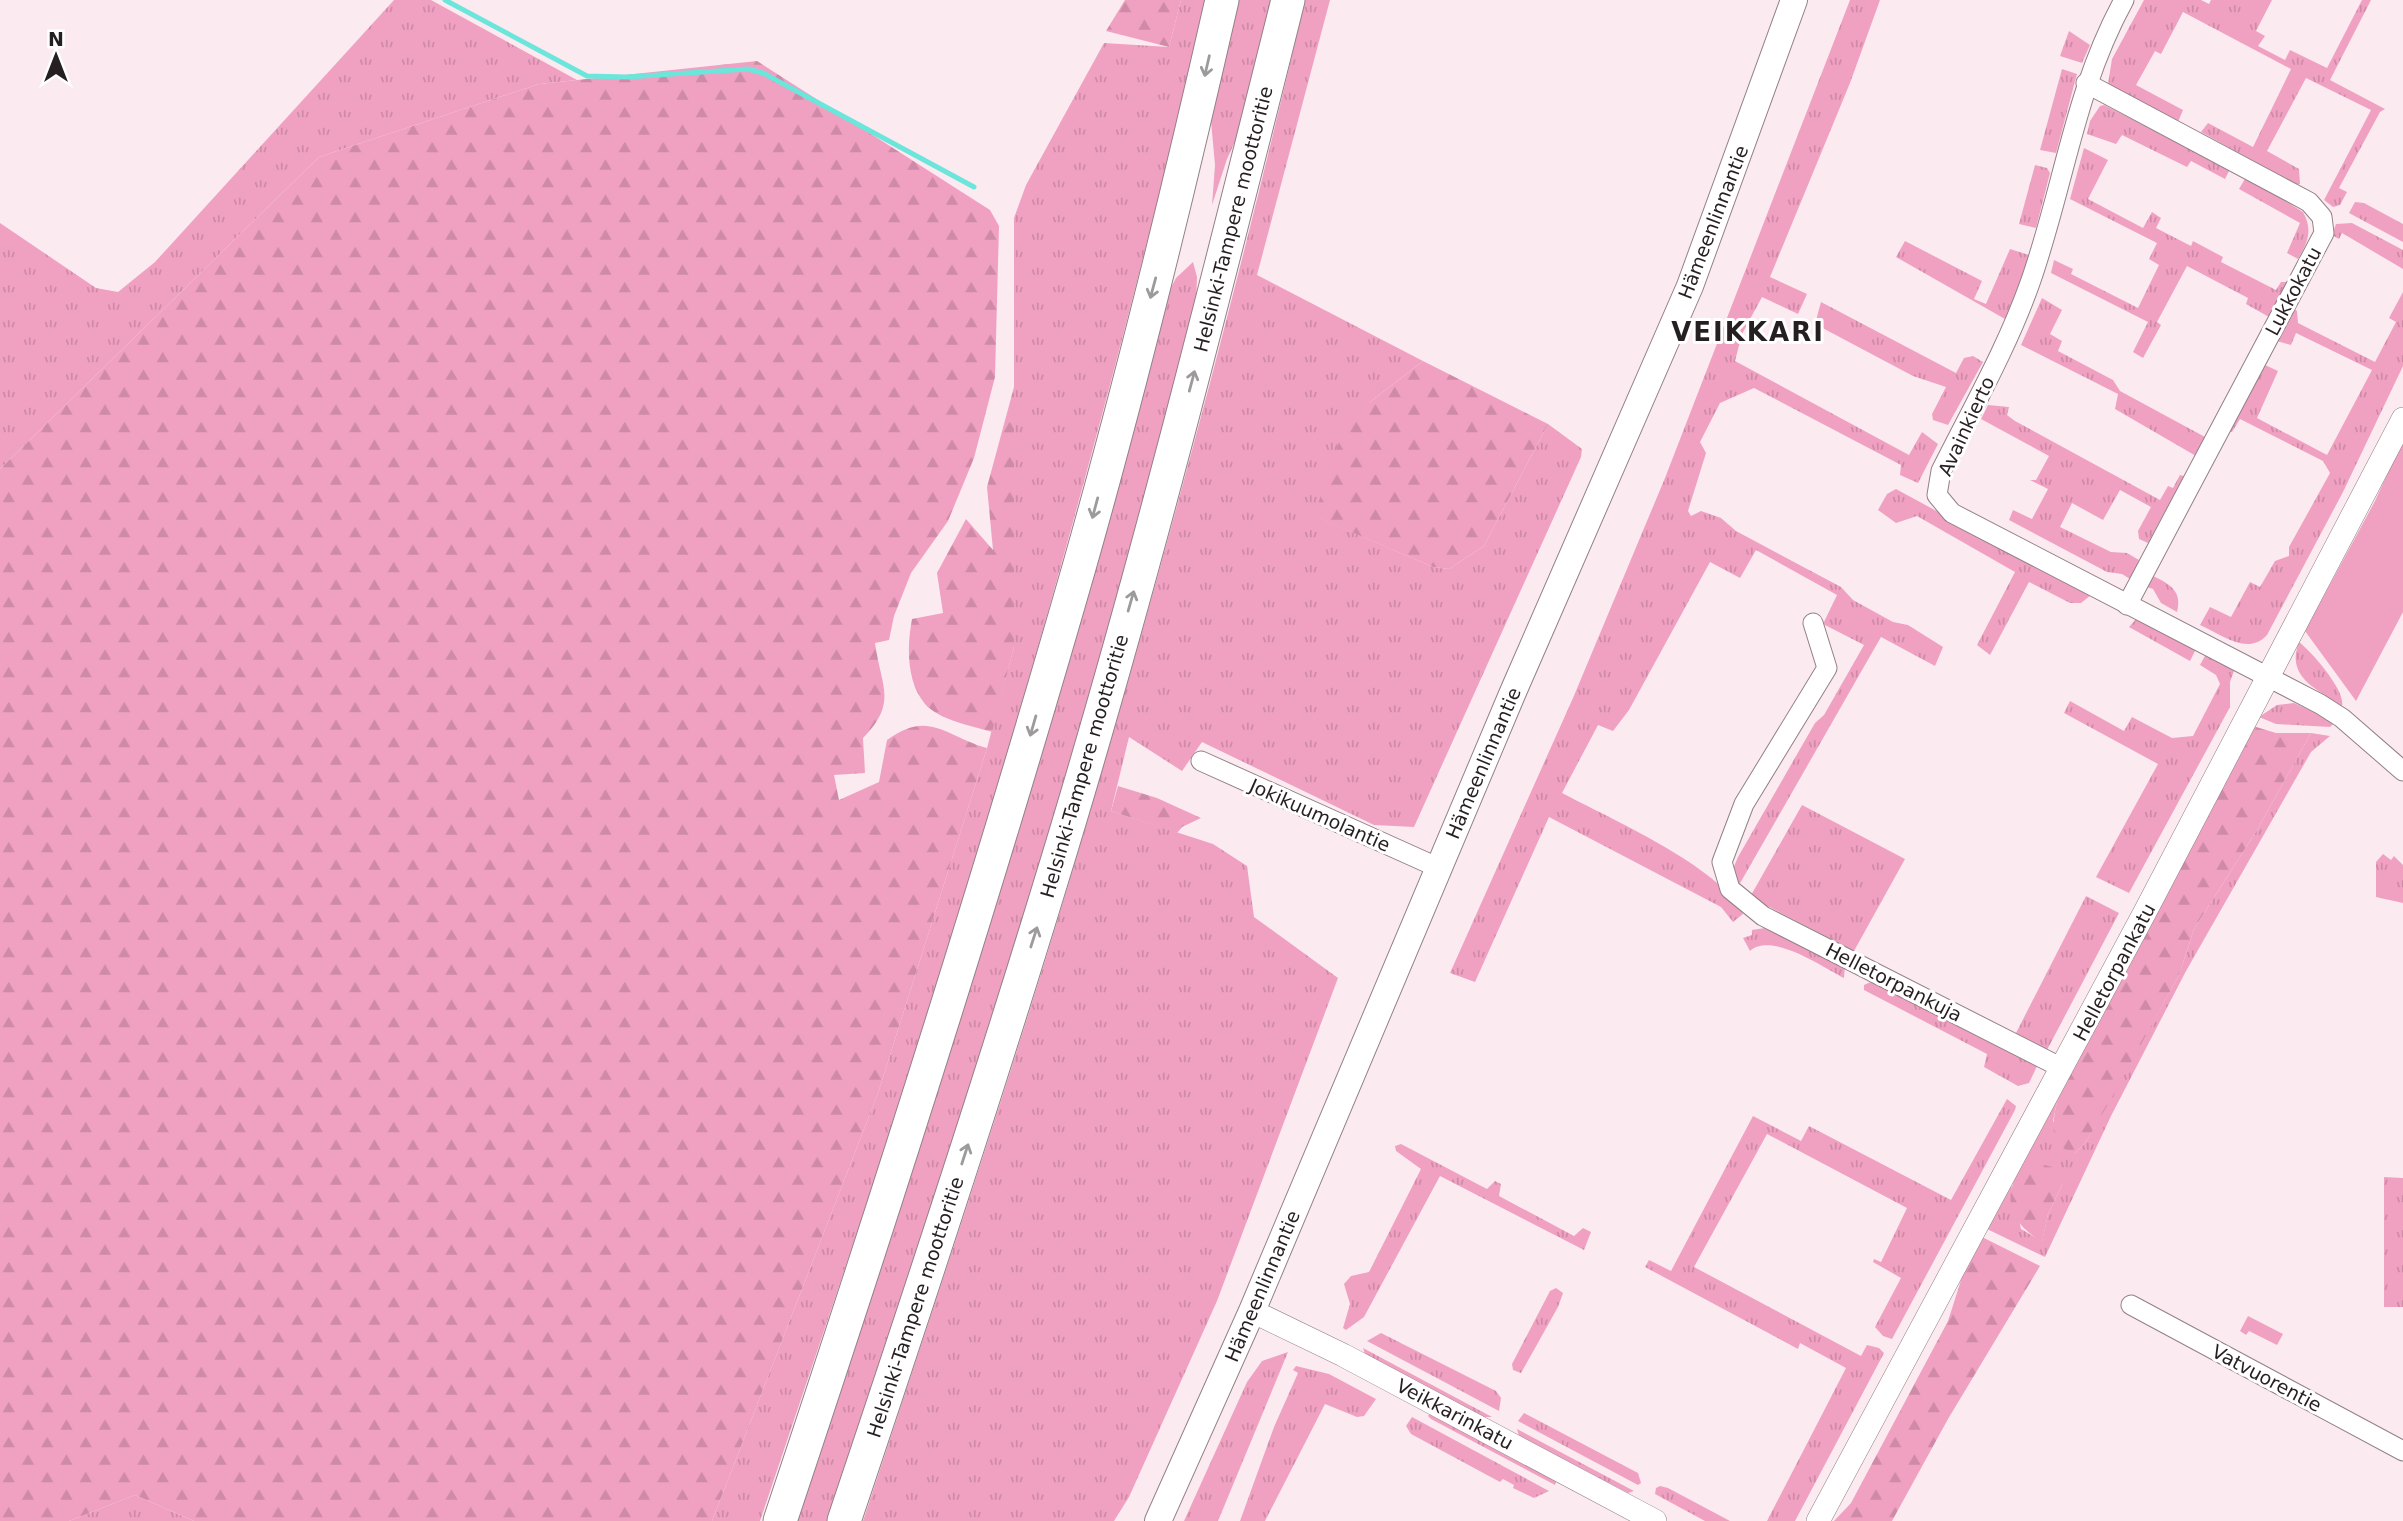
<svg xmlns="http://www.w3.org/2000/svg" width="2403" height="1521" viewBox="0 0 2403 1521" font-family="'DejaVu Sans',sans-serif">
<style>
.grass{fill:url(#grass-tufts)}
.forest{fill:url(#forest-firs)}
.park{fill:#f0a1c1}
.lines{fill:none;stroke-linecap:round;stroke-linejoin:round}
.stream{stroke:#6ce5da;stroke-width:5}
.minor-casing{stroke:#928187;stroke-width:21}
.tertiary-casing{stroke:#928187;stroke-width:24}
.secondary-casing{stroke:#928187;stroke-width:28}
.motorway-casing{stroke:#928187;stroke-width:35}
.minor{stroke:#fff;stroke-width:19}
.tertiary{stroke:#fff;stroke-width:23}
.secondary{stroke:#fff;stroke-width:26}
.motorway{stroke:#fff;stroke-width:33}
.oneway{stroke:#9d9a9c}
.labels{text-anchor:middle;stroke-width:6;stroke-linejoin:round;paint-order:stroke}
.street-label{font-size:19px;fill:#261f22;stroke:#fff}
.district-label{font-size:26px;font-weight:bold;letter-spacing:2px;fill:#261f22;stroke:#fff}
</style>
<defs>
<pattern id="grass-tufts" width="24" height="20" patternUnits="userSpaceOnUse" patternTransform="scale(1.75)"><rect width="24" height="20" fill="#f0a1c1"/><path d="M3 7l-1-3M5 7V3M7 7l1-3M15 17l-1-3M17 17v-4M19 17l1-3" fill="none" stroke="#ce8aa6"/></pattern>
<pattern id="forest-firs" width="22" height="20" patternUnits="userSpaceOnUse" patternTransform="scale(1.75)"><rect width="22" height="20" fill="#f0a1c1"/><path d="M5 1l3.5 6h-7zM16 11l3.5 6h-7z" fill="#ce8aa6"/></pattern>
</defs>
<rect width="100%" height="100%" fill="#fceaf1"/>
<g class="grass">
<polygon points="394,0 431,0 577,80 539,84 319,157 0,469 0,223 96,288 118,292 155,262"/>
<path d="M1181 0H1206C1136 300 1055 597 966 893 902 1104 830 1312 760 1521H712L878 1093 987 748 1014 647V218L1026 185 1104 43 1169 47Z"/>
<polygon points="1238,0 1274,0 1238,135 1227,159 1212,205 1215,165 1211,121"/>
<path d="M1305 0H1330L1257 275 1423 361 1370 402 1315 516 1433 567 1449 569 1484 546 1548 424 1582 449 1581 457 1414 827 1374 825 1202 742 1182 771 1129 737 1111 811 1213 844 1247 866 1254 917 1338 978 1217 1301 1129 1497 1114 1521H863C941 1284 1021 1048 1091 808 1170 541 1242 271 1305 0Z"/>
<path d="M1850 0H1880L1850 83 1770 277 1807 294 1798 314 1762 297 1742 334 1735 361 1909 455 1922 432 1938 444 1918 483 1900 475 1901 465 1754 388 1720 403 1700 442 1706 453 1688 511 1691 516 1701 511 1721 518 1736 531 1841 587 1853 600 1893 622 1908 625 1943 647 1935 666 1881 637 1739 885 1732 871 1738 857 1815 723 1824 715 1864 645 1823 624 1837 595 1756 550 1740 578 1710 562 1629 710 1613 731 1598 725 1562 793C1607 817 1723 868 1743 914L1733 922 1721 907 1549 817 1475 982 1450 973 1573 698 1665 478Z"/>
<polygon points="2144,0 2201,0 2209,4 2211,0 2272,0 2256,31 2265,36 2258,46 2285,60 2290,50 2327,68 2362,0 2371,0 2330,80 2385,109 2380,112 2339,188 2347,192 2340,205 2333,207 2324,200 2371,110 2306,78 2267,151 2299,169 2300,184 2295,184 2201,132 2208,123 2253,147 2291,69 2183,12 2161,54 2155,51 2136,85 2183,110 2178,122 2108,84 2112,59"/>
<polygon points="2069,31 2090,45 2082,63 2060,56"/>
<polygon points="2062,69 2077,74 2056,153 2040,150"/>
<polygon points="2104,105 2230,169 2225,179 2191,161 2187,167 2122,135 2116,144 2087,134 2090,121 2100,106"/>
<polygon points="2084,148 2108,160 2088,199 2143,228 2152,212 2161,218 2156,228 2191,246 2193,241 2223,257 2221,262 2276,290 2281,282 2287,282 2269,317 2246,304 2248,298 2187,266 2157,322 2161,325 2143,358 2133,352 2148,322 2051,273 2054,260 2073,269 2071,274 2138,308 2159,265 2149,259 2157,243 2070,199"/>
<polygon points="2035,165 2047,168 2050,173 2036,228 2019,224"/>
<path d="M2246 177 2303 212C2313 230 2308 242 2298 259L2287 253 2300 223 2239 189Z"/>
<polygon points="2355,202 2364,203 2403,224 2403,242 2349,213"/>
<polygon points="2352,223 2403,250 2403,269 2342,233 2339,239 2332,235 2336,224"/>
<polygon points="1905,241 1982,281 1974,299 1986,304 2010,249 2029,255 2018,292 2005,319 1896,257"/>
<polygon points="1193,262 1197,277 1196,304 1133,554 1009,974 829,1521 793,1521 1166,297 1176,278"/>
<path d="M2403 292V366L2343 492 2267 635C2248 656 2222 635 2200 625L2210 607 2231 617 2250 582 2260 587 2275 561 2289 556V547L2330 473 2323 461 2240 419 2232 432 2228 430 2263 364 2278 371 2257 418 2327 455 2372 370 2296 333 2291 345 2277 341 2293 308 2297 311 2298 323 2375 362 2396 322 2389 318Z"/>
<polygon points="2042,298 2062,310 2050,334 2062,341 2058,351 2113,380 2120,391 2205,437 2196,456 2115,409 2118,394 2021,345"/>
<polygon points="1821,302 1956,373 1964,358 1973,356 1983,362 1948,425 1933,420 1932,414 1946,387 1913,376 1815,324"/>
<polygon points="1988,405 2009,407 2007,415 2015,421 2160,500 2168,486 2173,488 2180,475 2184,476 2148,543 2139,539 2138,531 2151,507 2120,490 2103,520 2072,503 2060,527 2111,552 2127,553 2139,560 2130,579 2122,574 2107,572 2009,520 2013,510 2032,519 2048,489 2030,480 2036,480 2049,456 1981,419"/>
<polygon points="1896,489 2091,595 2081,603 2070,603 2029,582 1990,655 1977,645 2015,572 1917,516 1896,523 1878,510 1887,494"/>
<path d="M2151 575C2168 583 2183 590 2177 612L2161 603 2153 589 2147 587Z"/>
<polygon points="2137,618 2196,649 2190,661 2129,627"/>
<path d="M2299 642C2312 652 2346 691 2342 706 2318 689 2285 678 2299 642Z"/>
<polygon points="2206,654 2234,671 2230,682 2230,707 2129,893 2096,877 2158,764 2064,713 2070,701 2124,731 2132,717 2172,738 2193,736 2220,684 2216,675 2200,665"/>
<polygon points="2294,703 2331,720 2333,724 2330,727 2276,724 2259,717 2277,705"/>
<polygon points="2311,733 2330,736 2311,752 2186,971 2111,1116 2045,1257 1987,1229 2011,1184 2021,1229 2042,1241 2048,1214 2062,1185 2023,1159 2058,1097 2053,1121 2075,1153 2086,1142 2179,975 2194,929 2257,830"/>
<polygon points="1802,805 1905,859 1854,951 1750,897"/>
<polygon points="2383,854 2391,860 2394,856 2403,865 2403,903 2376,897 2376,862"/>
<polygon points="2086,896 2119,913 2047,1050 2015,1035"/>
<path d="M1765 928 1845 965 1844 978C1821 966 1772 932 1750 951L1743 938 1752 935V930Z"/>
<polygon points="1875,980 2038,1064 2029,1083 2018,1086 1984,1067 1987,1054 1864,990 1864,985"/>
<polygon points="2007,1099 2016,1106 2015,1110 1892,1339 1883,1336 1875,1327 1901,1278 1873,1262 1874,1259 1881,1262 1907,1208 1767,1134 1694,1267 1861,1356 1867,1345 1879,1348 1884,1353 1795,1521 1767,1521 1846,1368 1800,1343 1798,1349 1645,1267 1649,1260 1671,1271 1753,1116 1801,1141 1809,1126 1951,1200"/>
<polygon points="1401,1144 1487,1189 1495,1181 1501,1184 1499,1196 1574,1236 1583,1228 1591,1232 1584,1250 1440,1176 1364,1317 1346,1330 1343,1328 1350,1304 1344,1284 1351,1276 1369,1272 1421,1169 1396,1151 1395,1146"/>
<polygon points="2384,1177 2403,1178 2403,1307 2384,1307"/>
<polygon points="1556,1288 1563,1293 1558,1307 1521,1373 1513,1370 1512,1364 1550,1291"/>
<polygon points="1381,1333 1496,1391 1501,1398 1499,1411 1367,1341"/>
<polygon points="1363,1348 1492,1417 1482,1417 1365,1354"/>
<polygon points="1288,1352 1218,1521 1184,1521 1247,1382 1262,1361"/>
<polygon points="1296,1366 1329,1374 1376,1399 1364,1416 1357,1417 1325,1404 1265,1521 1240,1521 1274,1427 1298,1373 1293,1370"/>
<polygon points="1430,1413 1555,1480 1556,1482 1555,1485 1431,1419 1428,1416"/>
<polygon points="1524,1413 1638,1473 1641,1483 1638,1485 1518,1421"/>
<polygon points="1412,1417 1549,1491 1534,1498 1513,1488 1514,1485 1503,1479 1500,1482 1411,1434 1406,1426"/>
<polygon points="1517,1429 1634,1491 1628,1493 1519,1436"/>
<polygon points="1660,1486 1668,1488 1730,1521 1705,1521 1655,1494 1656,1488"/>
<polygon points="135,1495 194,1521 69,1521"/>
</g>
<g class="forest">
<polygon points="1125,0 1181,0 1169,47 1106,31"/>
<path d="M757 61 990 210 999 226 995 377 974 458 948 521 911 573 894 616 889 640 875 643C881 687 898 702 863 738L865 773 834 775 839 800 879 782 887 740C929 709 945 736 987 748L878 1093 712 1521H194L135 1495 69 1521H0V469L319 157 539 84Z"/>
<polygon points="1423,361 1548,424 1484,546 1449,569 1433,567 1314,516 1343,430 1370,402"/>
<path d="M1014 387V647L992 732C972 726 939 720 925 704 906 682 907 645 912 619L943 613 937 573 966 519 993 550 987 487Z"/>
<path d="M2253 726 2276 733H2311L2257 830 2194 929 2179 975 2111 1099 2086 1142 2075 1153C2046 1146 2053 1121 2058 1097Z"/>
<polygon points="1118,786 1157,798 1201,818 1182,827 1177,833 1111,811"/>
<path d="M2023 1159 2052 1167 2062 1185 2048 1214 2042 1242C2004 1218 2004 1198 2023 1159Z"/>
<polygon points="1982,1237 2040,1266 1948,1419 1892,1521 1834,1521 1851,1503 1948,1321 1963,1274"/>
</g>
<g class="park">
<polygon points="2403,440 2403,612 2356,701 2305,631 2375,501"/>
<polygon points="2248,1316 2283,1334 2277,1345 2249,1331 2246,1335 2240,1331"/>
</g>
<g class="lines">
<polyline class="stream" points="445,0 587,76 627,77 748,69 763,73 974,187"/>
<g class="minor-casing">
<g id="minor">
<path d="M2124 0C2074 91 2064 187 2030 283 2007 348 1972 409 1941 471L1937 495 1952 513 2320 704 2342 718 2403 771"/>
<polyline points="2086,83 2309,202 2322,217 2324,233 2127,605"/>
<polyline points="1813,623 1827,668 1744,804 1722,862 1730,889 1763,916 2062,1068"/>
<polyline points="1201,761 1439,868"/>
<polyline points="2131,1305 2403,1451"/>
</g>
</g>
<g class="tertiary-casing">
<g id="tertiary">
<polyline points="1252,1311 1343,1355 1655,1521"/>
<polyline points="1818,1521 2145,912 2403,419"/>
</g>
</g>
<g class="secondary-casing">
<polyline id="secondary" points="1158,1521 1252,1311 1513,692 1690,286 1794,0"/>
</g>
<g class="motorway-casing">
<g id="motorway">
<path d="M780 1521C886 1204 988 885 1080 564 1133 377 1179 189 1222 0"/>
<path d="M844 1521C915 1310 985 1098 1050 885 1140 593 1214 296 1288 0"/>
</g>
</g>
<use href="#minor" class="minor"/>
<use href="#tertiary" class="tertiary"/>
<use href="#secondary" class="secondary"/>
<use href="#motorway" class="motorway"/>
</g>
<defs><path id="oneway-shaft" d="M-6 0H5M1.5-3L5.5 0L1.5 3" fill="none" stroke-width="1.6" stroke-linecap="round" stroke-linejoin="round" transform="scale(1.75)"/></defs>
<g class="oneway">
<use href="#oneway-shaft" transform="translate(1207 66) rotate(103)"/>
<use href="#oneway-shaft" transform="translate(1153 288) rotate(105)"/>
<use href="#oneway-shaft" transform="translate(1192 381) rotate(-75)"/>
<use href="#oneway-shaft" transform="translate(1095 508) rotate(105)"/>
<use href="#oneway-shaft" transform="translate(1131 601) rotate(-74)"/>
<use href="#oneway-shaft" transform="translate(1033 726) rotate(106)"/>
<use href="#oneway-shaft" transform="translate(1034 937) rotate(-72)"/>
<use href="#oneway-shaft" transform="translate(965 1154) rotate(-72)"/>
</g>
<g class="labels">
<g class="street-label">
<text transform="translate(1233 219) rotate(-76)" y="7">Helsinki-Tampere moottoritie</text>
<text transform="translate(1713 222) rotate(-69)" y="7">Hämeenlinnantie</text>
<text transform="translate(2293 291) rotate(-62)" y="7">Lukkokatu</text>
<text transform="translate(1966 426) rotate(-65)" y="7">Avainkierto</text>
<text transform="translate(1483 763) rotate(-67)" y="7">Hämeenlinnantie</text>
<text transform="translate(1084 766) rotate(-74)" y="7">Helsinki-Tampere moottoritie</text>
<text transform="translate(1320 815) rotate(24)" y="7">Jokikuumolantie</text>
<text transform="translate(2114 972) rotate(-62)" y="7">Helletorpankatu</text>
<text transform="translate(1894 982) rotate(27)" y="7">Helletorpankuja</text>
<text transform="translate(1262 1286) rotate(-67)" y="7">Hämeenlinnantie</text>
<text transform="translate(915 1307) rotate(-72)" y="7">Helsinki-Tampere moottoritie</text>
<text transform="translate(2267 1378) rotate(28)" y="7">Vatvuorentie</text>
<text transform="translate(1455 1414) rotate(28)" y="7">Veikkarinkatu</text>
</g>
<g class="district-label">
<text x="1748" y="341">VEIKKARI</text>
</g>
</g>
<g transform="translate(56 56)" stroke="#ffffff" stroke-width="5" paint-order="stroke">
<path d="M0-5L12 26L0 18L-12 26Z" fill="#261f22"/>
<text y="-10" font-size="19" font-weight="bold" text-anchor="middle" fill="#261f22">N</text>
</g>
</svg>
